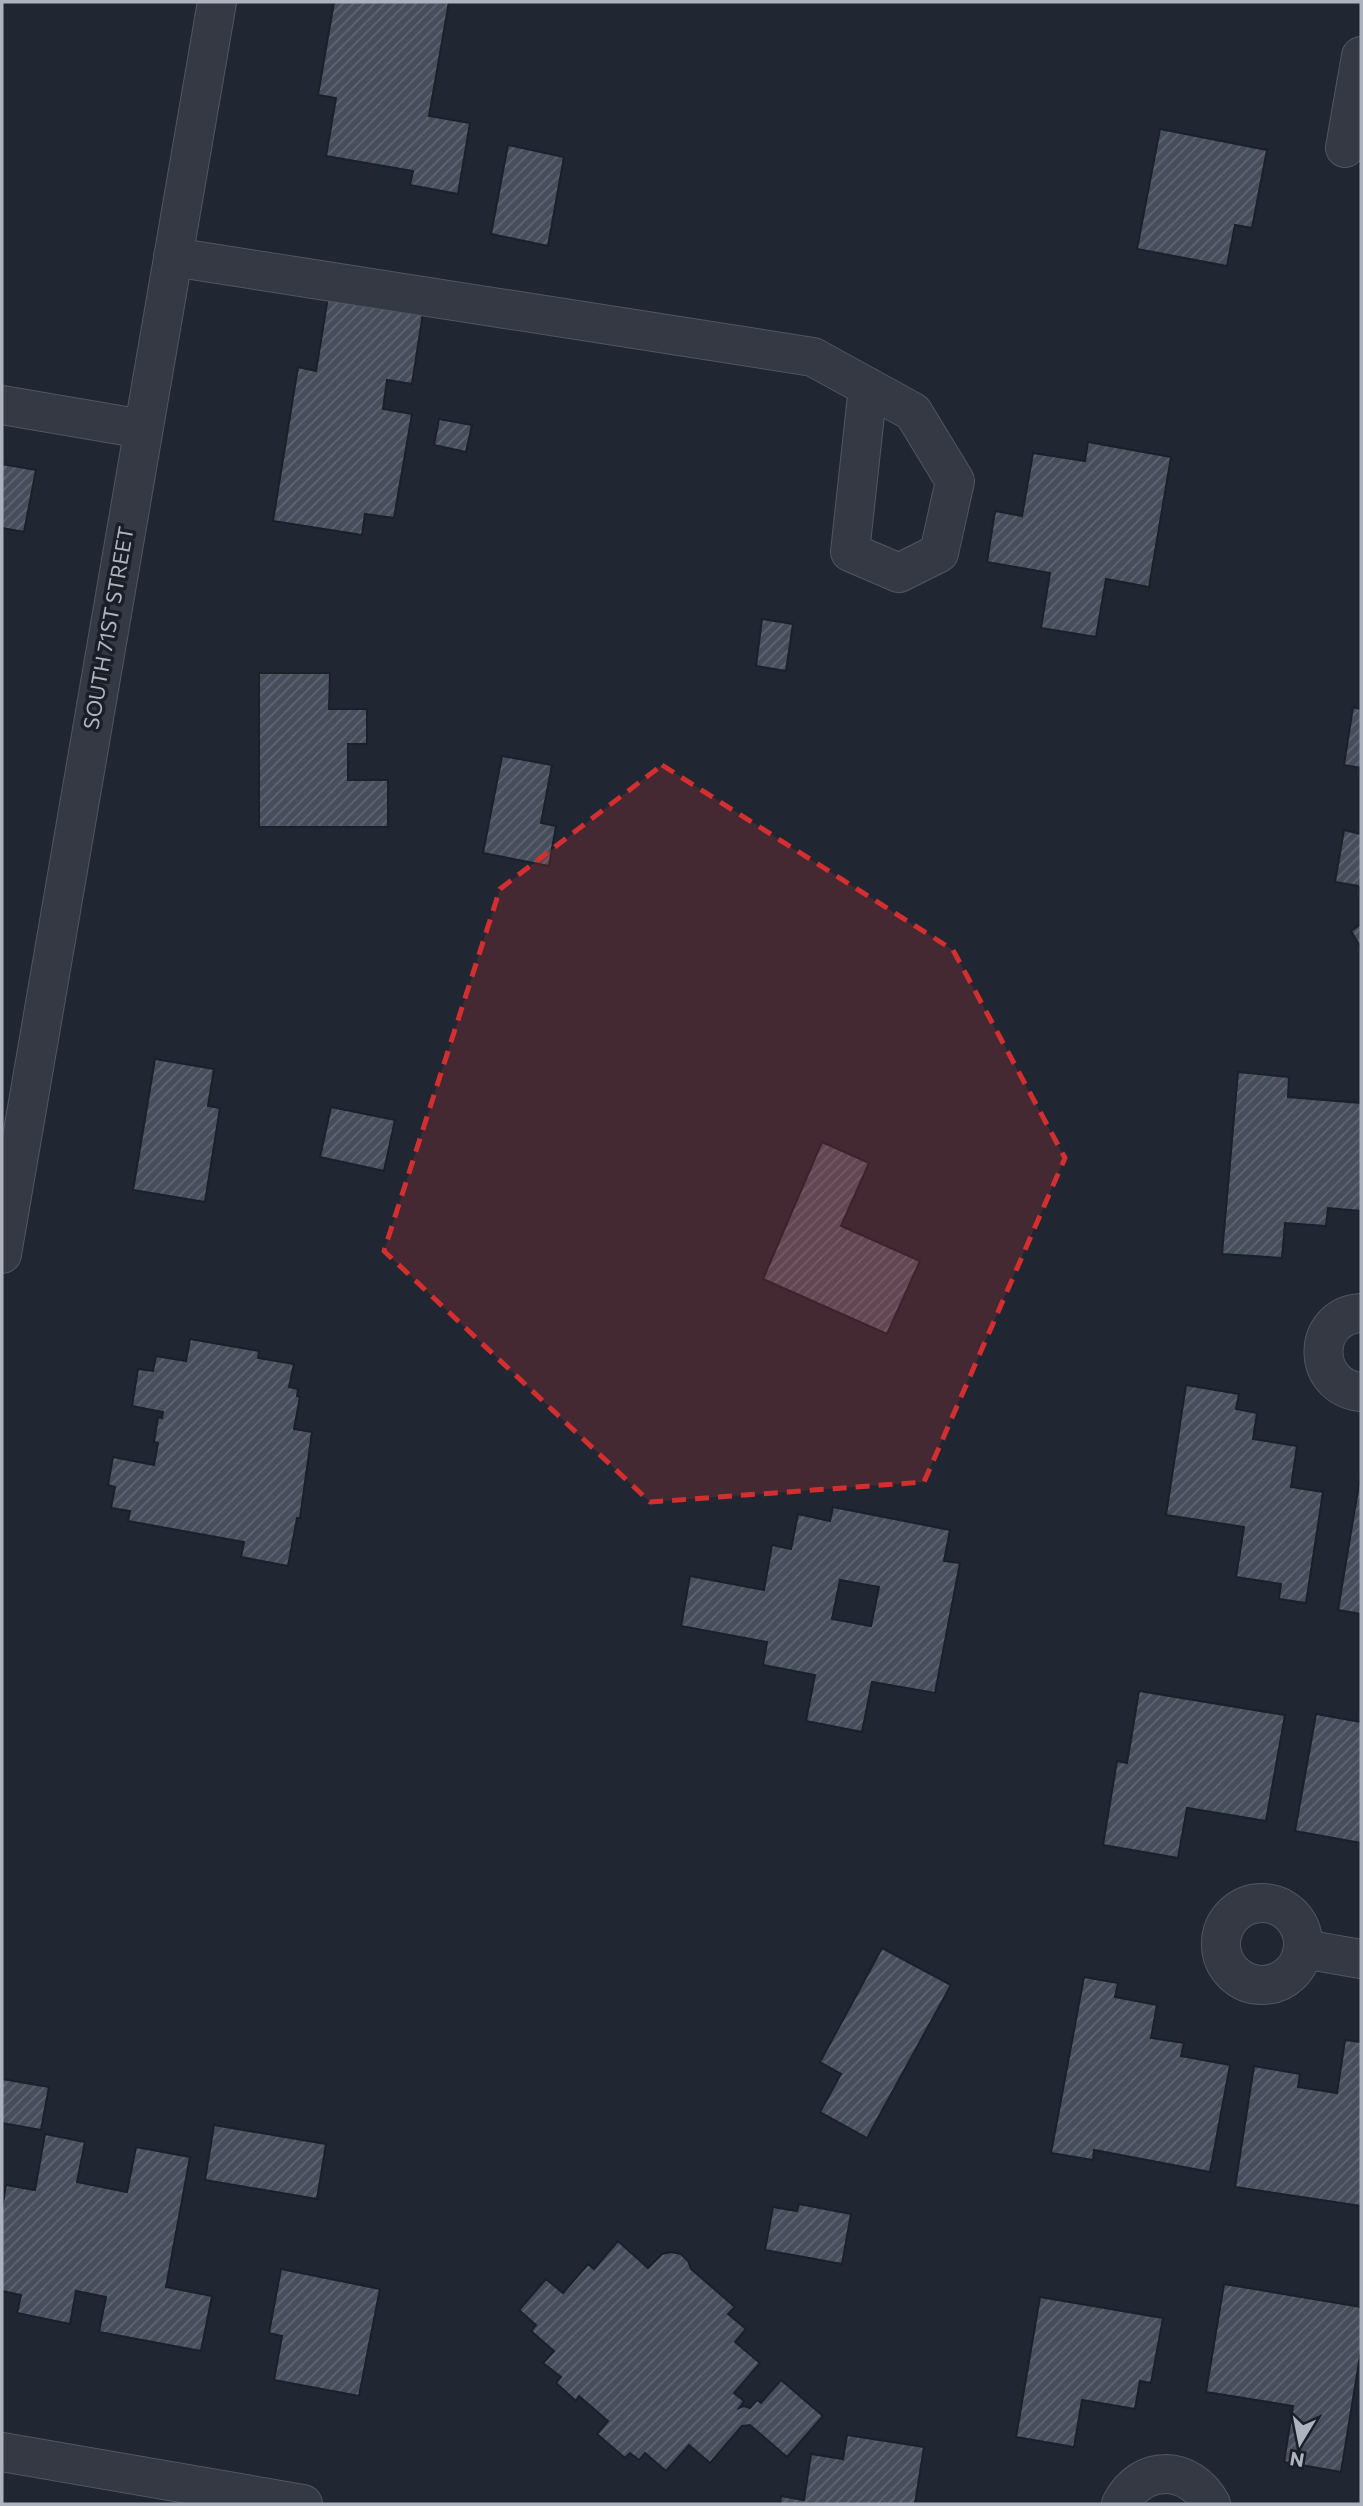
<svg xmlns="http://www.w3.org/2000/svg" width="1363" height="2506" viewBox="0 0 1363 2506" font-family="Commissioner,sans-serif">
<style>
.building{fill:url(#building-hatch);stroke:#1b2029;stroke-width:2;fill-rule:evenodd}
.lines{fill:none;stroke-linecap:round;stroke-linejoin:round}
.minor-casing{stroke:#515661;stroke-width:40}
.minor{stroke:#343943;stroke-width:38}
.marked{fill:#d42f30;fill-opacity:0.2;stroke:#d42f30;stroke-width:5;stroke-dasharray:14 9;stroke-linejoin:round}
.labels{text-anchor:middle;stroke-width:7;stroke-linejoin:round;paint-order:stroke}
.street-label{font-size:21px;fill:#aeb3c0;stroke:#1a1e27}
</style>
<defs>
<pattern id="building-hatch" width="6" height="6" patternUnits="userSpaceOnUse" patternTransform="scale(1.75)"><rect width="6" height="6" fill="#474e5b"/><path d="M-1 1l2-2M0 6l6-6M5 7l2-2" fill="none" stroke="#5f6571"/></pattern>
</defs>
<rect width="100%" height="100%" fill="#212732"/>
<g class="building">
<polygon points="334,2 449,2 429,116 470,123 458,194 410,185 413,171 326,156 336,98 318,95"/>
<polygon points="1160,129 1267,150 1252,228 1235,225 1227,266 1137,249"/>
<polygon points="508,145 564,157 548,246 491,234"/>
<polygon points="328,297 423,313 412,384 387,380 383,409 412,414 394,518 365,514 362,535 273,521 298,367 316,371"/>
<polygon points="439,419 472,425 466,452 434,445"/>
<polygon points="1088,442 1171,457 1149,587 1106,579 1096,637 1041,628 1050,573 987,562 995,511 1022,516 1033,453 1085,461"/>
<polygon points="2,464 36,470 24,532 2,528"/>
<polygon points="762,619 793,624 786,671 756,666"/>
<polygon points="259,673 330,673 329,709 367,709 367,744 348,744 348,780 388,780 388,827 259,827"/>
<polygon points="1353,707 1361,709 1361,768 1344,765"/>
<polygon points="502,756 552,765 541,823 556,826 549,866 483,853"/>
<polygon points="1344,830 1361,834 1361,891 1358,886 1335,882"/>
<polygon points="1361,924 1361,948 1351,931"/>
<polygon points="155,1059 214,1069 208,1106 220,1108 205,1202 133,1190"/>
<polygon points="1238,1072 1289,1077 1288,1097 1361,1103 1361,1211 1328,1208 1326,1226 1285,1223 1282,1258 1222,1254"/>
<polygon points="331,1107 395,1120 384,1171 320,1157"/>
<polygon points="822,1142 869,1163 841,1226 920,1261 887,1334 763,1279"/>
<polygon points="190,1339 259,1351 258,1358 294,1364 289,1387 298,1389 297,1396 300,1397 294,1429 312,1432 300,1518 297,1518 288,1566 241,1557 244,1542 128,1521 130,1511 111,1508 115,1487 108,1485 113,1457 154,1465 158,1443 154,1442 158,1417 162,1418 163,1412 132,1406 138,1369 153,1371 156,1356 186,1361"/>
<polygon points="1186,1385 1239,1394 1236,1409 1257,1413 1253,1439 1297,1446 1291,1487 1323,1492 1306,1603 1279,1599 1281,1584 1236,1577 1244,1527 1166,1515"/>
<polygon points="1361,1472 1361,1614 1338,1610"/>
<path d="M833 1507 950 1530 944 1561 960 1563 935 1693 872 1682 862 1732 806 1721 815 1675 763 1665 767 1642 681 1626 690 1576 764 1590 772 1545 791 1549 798 1514 830 1521ZM840 1580 879 1587 871 1626 832 1619Z"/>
<polygon points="1139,1691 1285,1715 1266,1821 1187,1808 1178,1858 1103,1845 1117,1761 1127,1763"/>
<polygon points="1316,1714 1361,1722 1361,1843 1295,1831"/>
<polygon points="882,1948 951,1985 867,2138 820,2112 841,2074 820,2062"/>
<polygon points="1084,1977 1118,1983 1115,1997 1157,2005 1151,2038 1184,2043 1181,2056 1230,2065 1210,2172 1094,2150 1093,2160 1051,2153"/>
<polygon points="1345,2040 1361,2042 1361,2206 1235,2187 1254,2066 1300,2074 1298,2087 1337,2093"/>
<polygon points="2,2079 49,2087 41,2130 2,2123"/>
<polygon points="214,2125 326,2144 317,2199 205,2180"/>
<polygon points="45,2134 85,2142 77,2182 127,2192 136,2147 190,2157 166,2287 212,2296 201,2351 99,2332 106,2297 76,2291 70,2324 17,2313 21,2295 2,2291 2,2209 6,2185 35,2190"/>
<polygon points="799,2204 851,2214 842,2264 765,2250 773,2207 797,2211"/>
<polygon points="618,2241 648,2268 662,2254 671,2252 681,2254 688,2261 691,2269 735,2307 728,2314 746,2329 735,2342 760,2363 734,2393 744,2401 739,2408 744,2406 750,2408 757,2400 761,2403 781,2380 823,2416 787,2457 750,2425 742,2426 710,2463 689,2445 666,2471 645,2453 639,2460 630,2453 625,2458 597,2434 608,2421 579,2396 576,2401 556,2383 561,2377 543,2363 554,2351 531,2331 536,2325 519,2310 546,2279 563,2293 588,2264 594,2269"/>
<polygon points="281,2269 380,2289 359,2396 274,2380 282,2336 269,2333"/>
<polygon points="1224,2284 1361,2307 1361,2350 1341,2472 1284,2462 1293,2406 1206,2392"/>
<polygon points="1040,2297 1163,2318 1151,2383 1140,2381 1135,2409 1082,2400 1074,2447 1016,2437"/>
<polygon points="847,2435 924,2447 915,2504 780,2504 781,2496 804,2500 811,2454 843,2459"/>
</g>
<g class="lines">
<g class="minor-casing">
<g id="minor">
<polyline points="1345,148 1361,56"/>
<polyline points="173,257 813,357 913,412 955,481 939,553 899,573 850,552 868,387"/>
<polyline points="2,405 143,429"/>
<polyline points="2,1254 217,2"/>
<path d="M1361 1313C1311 1316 1311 1387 1361 1392"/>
<circle cx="1262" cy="1944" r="41"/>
<polyline points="1303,1949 1361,1959"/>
<polyline points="2,2452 303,2504"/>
<path d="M1121 2504C1142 2463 1190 2465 1211 2504"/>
</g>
</g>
<use href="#minor" class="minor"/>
</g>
<path class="marked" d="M662 765 953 950 1065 1158 924 1482 650 1502 384 1251 500 889Z"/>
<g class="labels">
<g class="street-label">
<text transform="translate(109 628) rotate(-80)" y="7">SOUTH 71ST STREET</text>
</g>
</g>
<rect width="1363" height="2506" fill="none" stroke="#aeb3c0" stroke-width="7"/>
<g transform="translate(1300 2443) rotate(190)" stroke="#1a1e27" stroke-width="5" paint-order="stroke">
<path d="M0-5L12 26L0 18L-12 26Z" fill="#aeb3c0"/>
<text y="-10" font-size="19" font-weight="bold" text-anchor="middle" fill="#aeb3c0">N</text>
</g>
</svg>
